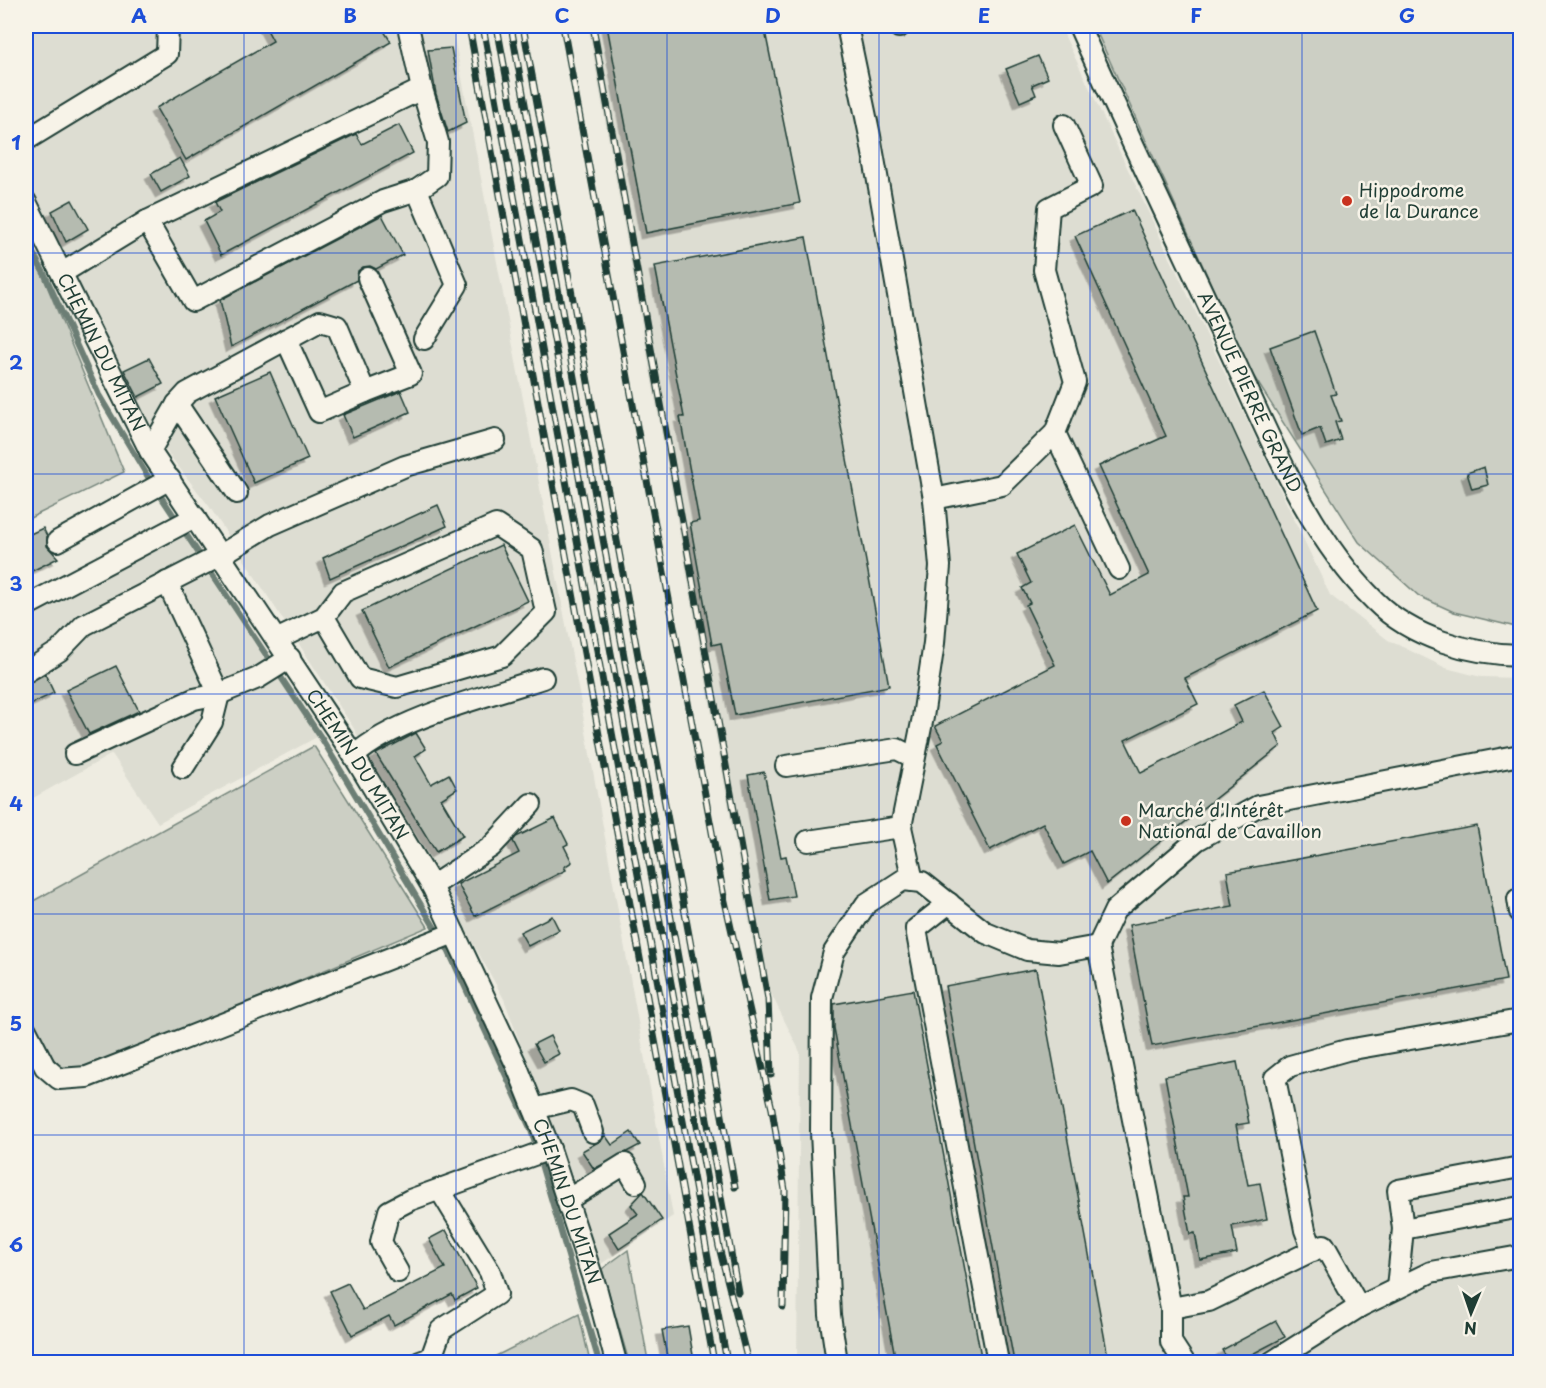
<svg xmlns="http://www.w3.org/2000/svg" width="1546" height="1388" viewBox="0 0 1546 1388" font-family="'Playpen Sans',sans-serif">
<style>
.built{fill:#ddddd2}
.green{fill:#cccfc4;stroke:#76867c;stroke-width:1.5}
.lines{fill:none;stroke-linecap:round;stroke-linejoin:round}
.stream{stroke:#6c7e74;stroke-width:6}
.building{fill:#b5bbb0;stroke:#1f3d34;stroke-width:1.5;filter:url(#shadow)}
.minor-casing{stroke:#1f3d34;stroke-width:24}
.minor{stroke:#f7f3e8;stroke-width:20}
.rail-casing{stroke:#1f3d34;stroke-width:7}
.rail{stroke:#f7f3e8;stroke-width:4.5;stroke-dasharray:14;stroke-linecap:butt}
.grid{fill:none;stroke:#1d4ed8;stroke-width:1.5;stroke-opacity:0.55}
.poi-dot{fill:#c8321e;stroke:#f7f3e8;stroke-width:2}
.labels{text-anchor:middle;stroke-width:5;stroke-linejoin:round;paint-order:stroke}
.poi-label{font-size:18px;fill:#1f3d34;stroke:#f7f3e8;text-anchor:start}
.street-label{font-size:18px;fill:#1f3d34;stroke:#f7f3e8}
.neatline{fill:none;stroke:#1d4ed8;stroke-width:2}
.grid-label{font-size:20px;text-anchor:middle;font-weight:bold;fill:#1d4ed8}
</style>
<defs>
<filter id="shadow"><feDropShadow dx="-5.5" dy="5.5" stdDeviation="0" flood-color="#0004"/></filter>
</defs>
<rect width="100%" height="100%" fill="#eeece1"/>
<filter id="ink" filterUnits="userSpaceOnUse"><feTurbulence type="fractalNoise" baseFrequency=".0167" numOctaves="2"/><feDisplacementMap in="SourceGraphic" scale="12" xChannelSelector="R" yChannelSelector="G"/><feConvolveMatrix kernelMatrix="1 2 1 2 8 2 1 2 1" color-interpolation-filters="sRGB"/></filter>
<g filter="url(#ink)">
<g class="built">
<polygon points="26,26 452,26 579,693 673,1216 601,1264 504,999 353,727 209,506 163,447 95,322 26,177"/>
<polygon points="588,26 1060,26 1330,595 1388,640 1446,668 1481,677 1520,678 1520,1362 797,1362 800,1052 757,965"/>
<polygon points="175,523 317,737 158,823 112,754 26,802 26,596"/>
</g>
<g class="green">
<polygon points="1094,26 1520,26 1520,628 1454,612 1419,596 1359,542 1251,372"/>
<polygon points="26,246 43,276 124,472 26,520"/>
<polygon points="314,746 428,927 90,1068 65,1073 37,1039 26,1018 26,905"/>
<polygon points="628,1250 647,1355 648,1362 629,1362 602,1269"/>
<polygon points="579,1314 590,1362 484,1362"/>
</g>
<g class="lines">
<polyline class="stream" points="26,240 45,275 99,395 148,477 322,739 448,950 531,1130 599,1362"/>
</g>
<g class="building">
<polygon points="265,26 381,26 391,42 186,160 156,108 273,41"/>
<polygon points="607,26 764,26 800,203 646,233"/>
<polygon points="451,48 466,123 448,132 436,94 428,50"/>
<polygon points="1038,56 1048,78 1032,85 1036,95 1020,102 1006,69"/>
<polygon points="399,125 413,153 221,255 204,221 220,212 215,202 356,134 362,144"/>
<polygon points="180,158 190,176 161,192 151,174"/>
<polygon points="72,200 88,229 66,242 52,211"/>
<polygon points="1132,210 1317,611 1185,678 1198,704 1125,740 1141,773 1242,722 1234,705 1264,690 1284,727 1275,733 1281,746 1107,884 1090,851 1064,864 1043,823 990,850 937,744 943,741 935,726 1055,665 1026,605 1030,603 1022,588 1031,583 1017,554 1075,525 1110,595 1149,575 1099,466 1166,436 1075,236"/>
<polygon points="382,215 403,255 376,269 370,266 363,267 358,271 357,280 231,347 220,300"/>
<polygon points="806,237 889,686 735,715 721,643 712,645 690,523 699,521 680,417 684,417 655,266"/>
<polygon points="1314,331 1336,394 1331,395 1341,421 1335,422 1341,440 1326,445 1320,428 1302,435 1270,347"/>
<polygon points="149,358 163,384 138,397 124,370"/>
<polygon points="270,372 308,459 254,483 215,396"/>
<polygon points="401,391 410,412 353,437 343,415"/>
<polygon points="1484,467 1488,485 1472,489 1467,473"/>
<polygon points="438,505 447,526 330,578 323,558"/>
<polygon points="43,528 47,536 47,546 58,558 26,574 26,536"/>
<polygon points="501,545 528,601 389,667 362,611"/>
<polygon points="116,666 139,711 89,734 66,690"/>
<polygon points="45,674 54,693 31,704 26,692 26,684"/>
<polygon points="416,733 426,749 415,756 431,784 449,774 457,789 441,799 463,836 436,852 376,754"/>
<polygon points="764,772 781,857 786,856 794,896 770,900 748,775"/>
<polygon points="555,818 568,844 564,846 572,862 564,867 566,870 475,916 458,884 519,853 513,841 516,837"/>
<polygon points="1477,826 1506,980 1152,1046 1129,925 1233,906 1227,872"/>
<polygon points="552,916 559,930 528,946 520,932"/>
<polygon points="1036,969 1109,1362 1014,1362 945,986"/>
<polygon points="913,990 982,1362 896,1362 834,1028 834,1004"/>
<polygon points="550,1036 559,1054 544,1062 534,1044"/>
<polygon points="1237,1062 1249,1123 1236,1125 1248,1185 1260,1183 1267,1219 1232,1226 1237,1253 1200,1260 1195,1233 1190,1234 1183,1197 1188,1197 1165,1076"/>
<polygon points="631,1132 640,1145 594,1169 582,1151 602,1140 605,1135 612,1145"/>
<polygon points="643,1192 662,1220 619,1249 609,1233 638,1214 631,1205"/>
<polygon points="446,1230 477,1288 455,1300 452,1294 394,1325 389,1316 352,1335 330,1291 348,1283 363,1310 445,1268 429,1239"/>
<polygon points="1276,1321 1285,1337 1237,1362 1229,1362 1222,1350"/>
<polygon points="688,1326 694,1361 668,1362 662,1330"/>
</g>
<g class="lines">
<g class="minor-casing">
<g id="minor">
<polyline points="847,26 870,136 934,499 940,566 934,643 923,717 901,827 913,881"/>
<polyline points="898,26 899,27"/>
<path id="s1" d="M1079 26C1127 133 1178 240 1228 347 1269 434 1305 532 1375 601 1412 638 1469 654 1520 655"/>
<polyline points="26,140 167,54 168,26"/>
<polyline points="417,190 457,285 424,339"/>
<path id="s2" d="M26 202 150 451 354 756 432 886 516 1064 550 1149 597 1291 616 1362"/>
<polyline points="147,221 193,301 383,201 417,190 437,176 438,142 422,89 408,26"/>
<polyline points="62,273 147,221 422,89"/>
<polyline points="365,392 411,374 368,278"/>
<polyline points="177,404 237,493"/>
<polyline points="1055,433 1119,569"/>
<polyline points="150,451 177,404 187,393 320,321 337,326 365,392 319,412 286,339"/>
<polyline points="934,499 1002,485 1055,433 1075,382 1044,270 1049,208 1092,186 1064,125"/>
<polyline points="58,541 170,479"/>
<polyline points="167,582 219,694 258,678 290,658"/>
<polyline points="26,606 195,517"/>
<polyline points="278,639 324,617 360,678 397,687 502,656 546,612 532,549 496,525 343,592 324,617"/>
<polyline points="26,672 59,651 84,625 221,555 270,525 405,466 495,440"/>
<polyline points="75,754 194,699 219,694 212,722 183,768"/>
<path d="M354 756C396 718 488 696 543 678"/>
<polyline points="786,766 897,749 913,757"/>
<polyline points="808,841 901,827"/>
<polyline points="432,886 491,847 531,804"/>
<polyline points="1520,899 1518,899 1520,912"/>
<polyline points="949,903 916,929 998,1362"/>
<polyline points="1098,946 1115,910 1197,840 1258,806 1520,755"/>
<polyline points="26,1030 45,1067 59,1079 87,1077 454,933"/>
<polyline points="534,1109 571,1100 583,1105 593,1132"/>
<polyline points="567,1200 625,1164 636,1183"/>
<polyline points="1403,1229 1398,1190 1520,1167"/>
<polyline points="1313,1251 1305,1230 1275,1078 1290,1066 1347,1050 1520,1020"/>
<polyline points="398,1272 381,1242 389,1211 410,1200 550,1149"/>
<polyline points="1397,1288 1403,1229 1520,1207"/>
<polyline points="1171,1308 1209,1301 1324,1245 1359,1307"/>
<polyline points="420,1362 431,1358 441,1330 497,1294 490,1272 440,1190"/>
<polyline points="837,1362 830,1315 821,1132 822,998 834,952 866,904 903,880 922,882 986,933 1027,950 1059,953 1098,946 1171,1308 1171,1342 1184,1362"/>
<polyline points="1272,1362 1359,1307 1431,1272 1520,1256"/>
</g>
</g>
<use href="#minor" class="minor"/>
<g class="rail-casing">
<g id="rail">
<polyline points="469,26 714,1362"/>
<polyline points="483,26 727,1362"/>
<polyline points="497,26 719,1247 748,1362"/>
<polyline points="511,26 738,1292"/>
<polyline points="523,26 735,1187"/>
<polyline points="563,26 724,897 772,1109 785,1190 783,1307"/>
<polyline points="593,26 768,999 771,1075"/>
</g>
</g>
<use href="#rail" class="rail"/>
</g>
</g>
<path class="grid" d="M244 26V1362M456 26V1362M667 26V1362M879 26V1362M1090 26V1362M1302 26V1362M26 253H1520M26 474H1520M26 694H1520M26 914H1520M26 1135H1520"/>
<g class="poi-dot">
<circle cx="1347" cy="201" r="6"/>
<circle cx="1126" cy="821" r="6"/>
</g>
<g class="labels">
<g class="poi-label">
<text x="1359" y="197">Hippodrome<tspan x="1359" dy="21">de la Durance</tspan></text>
<text x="1138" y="817">Marché d'Intérêt<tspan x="1138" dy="21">National de Cavaillon</tspan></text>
</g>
<g class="street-label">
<text dy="6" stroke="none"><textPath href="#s2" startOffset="168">CHEMIN DU MITAN</textPath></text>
<text dy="6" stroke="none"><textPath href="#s1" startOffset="404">AVENUE PIERRE GRAND</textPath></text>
<text dy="6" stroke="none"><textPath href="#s2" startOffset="654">CHEMIN DU MITAN</textPath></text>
<text dy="6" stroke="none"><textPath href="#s2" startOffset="1140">CHEMIN DU MITAN</textPath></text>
</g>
</g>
<rect width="1546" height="1388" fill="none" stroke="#f7f3e8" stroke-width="66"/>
<g transform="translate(1471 1313) rotate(182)" stroke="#f7f3e8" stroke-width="4.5" paint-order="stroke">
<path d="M0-4.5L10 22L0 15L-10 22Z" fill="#1f3d34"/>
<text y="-9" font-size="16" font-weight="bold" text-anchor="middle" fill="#1f3d34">N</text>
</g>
<rect x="33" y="33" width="1480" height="1322" class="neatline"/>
<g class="grid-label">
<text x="139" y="23">A</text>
<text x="350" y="23">B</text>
<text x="562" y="23">C</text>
<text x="773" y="23">D</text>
<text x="984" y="23">E</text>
<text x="1196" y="23">F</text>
<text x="1407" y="23">G</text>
<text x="16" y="150">1</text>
<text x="16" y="370">2</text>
<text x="16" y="591">3</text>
<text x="16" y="811">4</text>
<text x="16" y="1031">5</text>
<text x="16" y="1252">6</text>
</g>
</svg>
